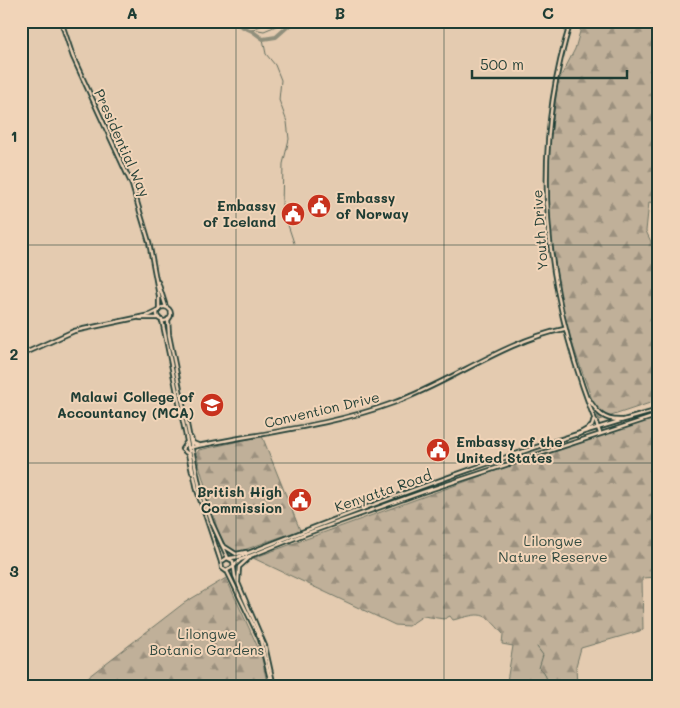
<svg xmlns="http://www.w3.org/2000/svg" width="680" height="708" viewBox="0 0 680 708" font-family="Mali,sans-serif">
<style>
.forest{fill:url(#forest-firs);stroke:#707666}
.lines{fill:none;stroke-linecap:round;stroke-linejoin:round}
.stream{stroke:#636e5f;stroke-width:1}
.river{stroke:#908f7b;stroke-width:4}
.secondary-casing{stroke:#1f3d34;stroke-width:6}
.secondary{stroke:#f1d4b8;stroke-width:2.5}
.grid{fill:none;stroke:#1f3d34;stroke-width:1;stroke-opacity:0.55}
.labels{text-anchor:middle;stroke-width:4;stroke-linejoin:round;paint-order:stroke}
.street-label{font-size:14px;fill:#1f3d34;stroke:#f1d4b8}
.poi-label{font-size:14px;font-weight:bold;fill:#1f3d34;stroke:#f1d4b8;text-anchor:end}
.park-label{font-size:14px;fill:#2f483e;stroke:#f1d4b8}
.neatline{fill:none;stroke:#1f3d34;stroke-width:2}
.grid-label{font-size:16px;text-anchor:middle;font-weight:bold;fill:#1f3d34}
</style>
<defs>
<pattern id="forest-firs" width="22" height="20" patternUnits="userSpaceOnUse" patternTransform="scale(1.25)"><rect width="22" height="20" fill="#c0b099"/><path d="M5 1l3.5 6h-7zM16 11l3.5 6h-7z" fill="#9b907e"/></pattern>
</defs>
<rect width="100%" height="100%" fill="#e4cbb0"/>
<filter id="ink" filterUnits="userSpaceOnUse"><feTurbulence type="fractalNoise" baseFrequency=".02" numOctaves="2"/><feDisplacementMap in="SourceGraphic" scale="10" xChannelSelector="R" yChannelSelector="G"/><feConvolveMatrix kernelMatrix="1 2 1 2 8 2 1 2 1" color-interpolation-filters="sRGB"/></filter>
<g filter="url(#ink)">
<g class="forest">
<polygon points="583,21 659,21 659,204 649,202 646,231 659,259 659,400 599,420 562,314 549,222 549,150 558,82 575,49"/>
<path d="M659 412V577L642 578 643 630 581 648 576 666 577 687H506L513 646 502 644 503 634C483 610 482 613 453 620L450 616 444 619 423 616 408 626 395 625 253 558Z"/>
<polygon points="262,436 300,530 230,555 217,528 196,454 199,450"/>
<polygon points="226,578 261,654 268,687 75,687 184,603"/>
</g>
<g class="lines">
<g class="stream">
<polyline points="253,29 264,31 288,21"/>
<polyline points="251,30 272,21"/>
<polyline points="263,39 266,54 275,65 281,80 279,100 287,122 289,139 283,164 282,207 294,243"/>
<polyline points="537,647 543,655 539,668 544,672 550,687"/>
</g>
<g class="river">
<polyline points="158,21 160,21"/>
<polyline points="230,21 252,31 263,39 276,37 294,21"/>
</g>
<g class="secondary-casing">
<g id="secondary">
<polyline points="61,21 73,57 132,185 149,242 159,296 159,310"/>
<path d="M571 21C527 161 546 300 600 433"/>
<polyline points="158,282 166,307"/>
<circle cx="164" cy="314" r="7"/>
<polyline points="140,318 159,318"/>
<polyline points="168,319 169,335 200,489 212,523 228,558"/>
<polyline points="162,320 197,490 221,562"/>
<polyline points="21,355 74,331 150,315 158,311"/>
<path d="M588 398C597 412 603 421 622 420"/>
<polyline points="577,435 592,426 594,419"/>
<polyline points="191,438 193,443 198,445"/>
<polyline points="186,443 182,449 188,454 192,472"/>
<path d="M188 448C254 434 331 426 393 403 452 382 502 342 564 329"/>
<polyline points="222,545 236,554 246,552"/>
<path d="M230 558 238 557C375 503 517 449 659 410"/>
<polyline points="234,566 240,560 305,534 423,492 659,415"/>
<polyline points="233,567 226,571 222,568 221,562 227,558 233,561 235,576 265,646 274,687"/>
<polyline points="227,571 260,639 272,687"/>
<polyline points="238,582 239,567 250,557"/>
</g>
</g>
<use href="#secondary" class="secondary"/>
</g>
</g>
<path class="grid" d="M236 21V687M444 21V687M21 245H659M21 463H659"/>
<defs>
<g id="civic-disc" transform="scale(1.25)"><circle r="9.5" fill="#c8321e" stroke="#f1d4b8"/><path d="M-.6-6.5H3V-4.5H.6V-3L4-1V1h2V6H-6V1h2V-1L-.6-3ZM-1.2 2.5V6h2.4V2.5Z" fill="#fff"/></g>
<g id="university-disc" transform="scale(1.25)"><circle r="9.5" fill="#c8321e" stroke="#f1d4b8"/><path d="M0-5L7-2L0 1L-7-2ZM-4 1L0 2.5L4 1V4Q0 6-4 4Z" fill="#fff"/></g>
</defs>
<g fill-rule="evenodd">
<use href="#civic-disc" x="319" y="206"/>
<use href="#civic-disc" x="293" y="214"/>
<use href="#university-disc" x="212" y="405"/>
<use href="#civic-disc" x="438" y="450"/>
<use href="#civic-disc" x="300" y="500"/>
</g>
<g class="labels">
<g class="street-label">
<text transform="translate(122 143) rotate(66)" y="5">Presidential Way</text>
<text transform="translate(540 230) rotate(-94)" y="5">Youth Drive</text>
<text transform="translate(322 410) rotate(-13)" y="5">Convention Drive</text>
<text transform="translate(383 491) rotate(-19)" y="5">Kenyatta Road</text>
</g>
<g class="poi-label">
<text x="336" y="203" text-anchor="start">Embassy<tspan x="336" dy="16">of Norway</tspan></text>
<text x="276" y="211">Embassy<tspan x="276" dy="16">of Iceland</tspan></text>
<text x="194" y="402">Malawi College of<tspan x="194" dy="16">Accountancy (MCA)</tspan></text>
<text x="456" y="447" text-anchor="start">Embassy of the<tspan x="456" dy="16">United States</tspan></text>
<text x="282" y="497">British High<tspan x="282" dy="16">Commission</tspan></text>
</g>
<g class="park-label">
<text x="553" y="546">Lilongwe<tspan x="553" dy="16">Nature Reserve</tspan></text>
<text x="207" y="639">Lilongwe<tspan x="207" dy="16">Botanic Gardens</tspan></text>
</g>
</g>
<rect width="680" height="708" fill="none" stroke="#f1d4b8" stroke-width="55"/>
<path d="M472 70v8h155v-8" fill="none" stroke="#1f3d34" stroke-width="2.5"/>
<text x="480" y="70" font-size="15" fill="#1f3d34" stroke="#f1d4b8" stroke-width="4" paint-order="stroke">500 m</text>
<rect x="28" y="28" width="624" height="652" class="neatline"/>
<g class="grid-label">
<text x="132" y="19">A</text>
<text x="340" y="19">B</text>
<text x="548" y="19">C</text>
<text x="14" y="142">1</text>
<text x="14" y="360">2</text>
<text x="14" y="577">3</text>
</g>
</svg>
